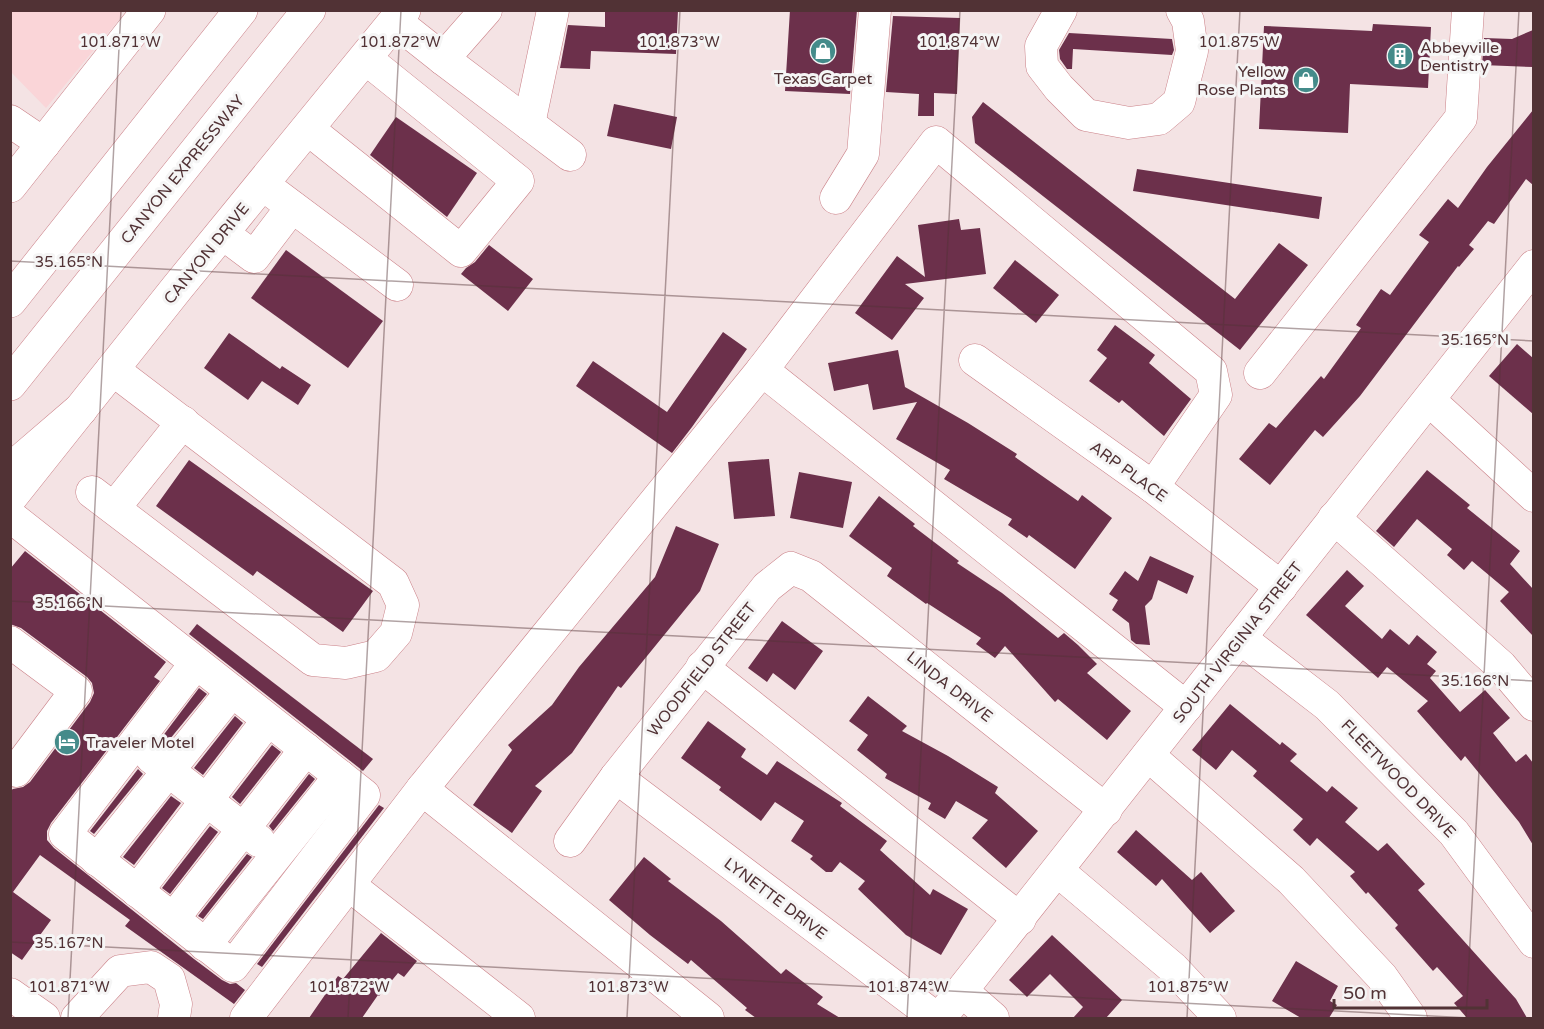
<svg xmlns="http://www.w3.org/2000/svg" width="1544" height="1029" viewBox="0 0 1544 1029" font-family="'Varela Round',sans-serif">
<style>
.built{fill:#fad5d8}
.building{fill:#6c304b}
.lines{fill:none;stroke-linecap:round;stroke-linejoin:round}
.minor-casing{stroke:#cb8188;stroke-width:33}
.major-casing{stroke:#cb8188;stroke-width:34}
.highway-casing{stroke:#cb8188;stroke-width:34}
.minor{stroke:#fff;stroke-width:32}
.major{stroke:#fff;stroke-width:33}
.highway{stroke:#fff;stroke-width:33}
.ticks{fill:none;stroke:#513235;stroke-width:1.5;stroke-opacity:0.45}
.labels{text-anchor:middle;stroke-width:6;stroke-linejoin:round;paint-order:stroke}
.poi-label{font-size:16px;fill:#513235;stroke:#f5f5f5;text-anchor:start}
.street-label{font-size:16px;fill:#513235;stroke:#f5f5f5}
.ticks-label{font-size:15px;text-anchor:middle;fill:#513235;stroke:#f5f5f5;stroke-width:6;stroke-linejoin:round;paint-order:stroke}
</style>
<rect width="100%" height="100%" fill="#f4e3e4"/>
<polygon class="built" points="10,11 11,10 122,11 121,17 46,108 11,72"/>
<g class="building">
<polygon points="605,10 678,10 676,54 591,51 590,69 560,68 568,25 605,27"/>
<polygon points="790,10 857,10 850,94 785,91"/>
<polygon points="893,16 960,18 957,94 934,93 934,116 918,116 919,94 886,92"/>
<polygon points="1373,24 1431,27 1428,88 1350,84 1348,133 1259,129 1264,26 1372,31"/>
<polygon points="1533,30 1533,67 1482,65 1484,38 1512,39"/>
<polygon points="1069,33 1172,39 1174,50 1172,55 1073,49 1072,69 1067,69 1060,59 1059,50"/>
<polygon points="983,102 1235,299 1279,243 1308,265 1240,350 975,143 972,117"/>
<polygon points="614,104 677,117 671,149 607,136"/>
<polygon points="1533,110 1533,185 1526,179 1494,224 1488,221 1469,245 1474,249 1459,267 1458,266 1360,396 1323,437 1315,430 1270,485 1239,459 1269,423 1276,428 1321,376 1324,379 1361,328 1356,325 1381,289 1390,295 1429,242 1419,235 1448,199 1458,208 1487,167"/>
<polygon points="396,117 477,173 447,217 370,155"/>
<polygon points="1137,169 1322,197 1319,219 1133,191"/>
<polygon points="959,219 961,230 980,228 986,274 905,284 924,298 892,340 855,313 897,256 925,277 918,225"/>
<polygon points="489,245 533,279 508,311 461,274 466,268 475,262"/>
<polygon points="286,250 383,321 348,368 251,298"/>
<polygon points="1015,260 1059,295 1036,323 993,288"/>
<polygon points="1115,325 1155,355 1149,363 1191,399 1164,436 1122,400 1119,403 1089,381 1107,358 1097,350"/>
<polygon points="723,332 747,349 692,427 672,453 576,386 593,361 667,412"/>
<polygon points="229,333 280,369 282,366 311,385 298,405 262,381 248,400 204,368"/>
<polygon points="1517,344 1533,358 1533,414 1489,376"/>
<polygon points="898,350 905,387 968,423 1017,454 1015,457 1078,501 1082,495 1112,518 1075,569 1029,535 1027,538 1008,525 1012,519 944,479 950,470 896,439 917,402 873,410 868,384 834,391 828,363"/>
<polygon points="769,459 775,516 734,519 728,462"/>
<polygon points="189,460 373,591 343,632 257,571 253,576 156,506"/>
<polygon points="1427,470 1470,505 1467,508 1520,551 1510,564 1533,589 1533,636 1500,601 1509,592 1472,561 1464,570 1447,555 1452,549 1417,519 1394,547 1376,531"/>
<polygon points="799,472 852,482 843,528 790,518"/>
<polygon points="879,496 915,524 913,526 959,561 957,563 1002,593 1058,638 1064,633 1078,645 1097,664 1087,673 1131,711 1107,740 1058,699 1055,702 1005,646 995,658 976,644 981,638 927,603 926,604 887,576 892,568 849,536"/>
<polygon points="676,526 719,544 700,591 621,688 618,686 572,753 535,786 542,791 512,833 473,805 512,750 508,745 552,705 579,667 655,577"/>
<polygon points="25,551 166,662 154,677 160,681 51,823 47,831 47,840 54,848 194,959 222,980 230,984 236,983 245,990 234,1004 125,926 130,920 40,855 13,892 51,920 22,960 10,952 10,791 13,789 23,787 30,782 90,702 94,693 92,683 87,677 21,628 10,624 10,569"/>
<polygon points="1150,556 1194,576 1187,594 1158,580 1152,599 1145,606 1150,645 1136,644 1131,640 1129,623 1112,610 1118,600 1109,594 1125,571 1138,581"/>
<polygon points="1347,570 1364,586 1345,606 1382,639 1390,629 1409,645 1417,635 1437,652 1427,664 1436,671 1430,678 1460,712 1485,690 1510,718 1493,733 1516,762 1526,754 1533,763 1533,845 1519,822 1465,756 1461,761 1417,711 1428,701 1387,667 1378,678 1306,615"/>
<polygon points="782,621 823,651 795,690 773,673 767,682 748,668"/>
<polygon points="197,624 373,759 363,771 189,634"/>
<polygon points="199,688 207,694 165,745 159,741"/>
<polygon points="868,696 907,726 902,731 948,756 998,787 995,793 1038,831 1006,868 972,838 988,820 956,801 945,819 928,809 931,803 885,778 887,774 857,750 868,735 849,721"/>
<polygon points="1230,704 1280,745 1282,742 1297,754 1290,761 1327,792 1332,786 1358,808 1345,822 1378,851 1387,843 1425,884 1418,890 1516,999 1527,1018 1467,1018 1454,1003 1463,996 1437,967 1433,971 1395,928 1398,925 1368,892 1366,894 1350,876 1355,872 1317,838 1310,846 1293,830 1303,819 1253,776 1257,771 1232,750 1216,770 1192,750"/>
<polygon points="235,716 243,723 203,775 194,768"/>
<polygon points="708,721 746,749 741,757 767,775 777,761 842,803 840,806 887,841 880,850 930,895 933,889 968,909 941,955 906,935 858,889 865,881 840,862 832,872 826,872 810,859 813,856 791,841 804,821 775,802 761,821 719,790 721,787 681,758"/>
<polygon points="272,745 281,752 240,804 232,797"/>
<polygon points="138,769 143,774 94,834 90,831"/>
<polygon points="309,774 315,779 273,831 269,826"/>
<polygon points="171,796 181,803 134,865 123,857"/>
<polygon points="379,805 384,808 262,967 257,964"/>
<polygon points="210,826 218,832 170,894 162,888"/>
<polygon points="1136,830 1192,880 1201,872 1235,911 1210,933 1162,879 1156,886 1117,852"/>
<polygon points="247,854 252,857 203,919 198,916"/>
<polygon points="644,857 671,879 668,881 721,921 781,974 786,969 823,997 817,1004 840,1018 756,1018 745,1010 747,1008 691,960 688,964 650,935 609,900"/>
<polygon points="381,933 417,961 404,977 398,973 379,996 378,995 362,1018 309,1018 338,976 343,979"/>
<polygon points="1052,935 1122,1000 1106,1018 1073,1018 1083,1007 1050,974 1027,997 1009,980"/>
<polygon points="1296,961 1338,986 1330,1001 1337,1005 1329,1018 1301,1018 1272,1001"/>
</g>
<g class="lines">
<g class="minor-casing">
<g id="minor">
<polyline points="486,10 443,59 570,155"/>
<polyline points="1061,10 1041,46 1042,66 1059,88 1086,115 1129,123 1159,119 1179,102 1192,51 1188,21 1182,10"/>
<polyline points="395,21 443,59"/>
<polyline points="10,121 44,144"/>
<polyline points="529,124 553,10"/>
<polyline points="308,129 461,251 518,181 365,58"/>
<polyline points="262,184 397,285"/>
<polyline points="836,198 863,154 875,10"/>
<polyline points="222,233 254,257 292,207"/>
<polyline points="975,360 1153,487 1281,587"/>
<polyline points="762,370 1186,707"/>
<polyline points="1260,373 1461,118 1468,10"/>
<polyline points="1429,400 1534,496"/>
<polyline points="92,492 313,660 346,663 376,656 396,633 403,605 393,583 112,369"/>
<polyline points="114,508 183,422"/>
<polyline points="10,516 364,795 233,966 65,834 196,663"/>
<polyline points="1334,518 1501,666 1534,705"/>
<polyline points="1240,638 1327,705 1454,833 1534,942"/>
<polyline points="10,642 76,691 16,771 10,766"/>
<polyline points="702,667 1020,919"/>
<polyline points="1148,755 1291,880 1382,977 1411,1018"/>
<polyline points="151,757 259,841"/>
<polyline points="616,777 936,1018"/>
<polyline points="422,789 708,1018"/>
<polyline points="570,841 616,777 767,587 791,568 811,576 1106,810"/>
<polyline points="97,860 232,691"/>
<polyline points="1058,871 1173,968 1220,1018"/>
<polyline points="349,885 519,1018"/>
<polyline points="137,891 268,720"/>
<polyline points="173,919 306,749"/>
<polyline points="205,945 340,776"/>
<polyline points="962,991 993,1018"/>
<polyline points="10,994 44,1018"/>
<polyline points="77,1018 120,971 151,967 169,979 176,1004 174,1018"/>
<polyline points="246,1018 422,789 762,370 936,142 1211,371 1216,395 1153,487"/>
<polyline points="940,1018 1534,266"/>
</g>
</g>
<g class="major-casing">
<g id="major">
<polyline points="10,186 149,10"/>
<polyline points="10,498 177,288 404,10"/>
</g>
</g>
<g class="highway-casing">
<g id="highway">
<polyline points="10,301 241,10"/>
<polyline points="10,384 309,10"/>
<polyline points="10,470 81,409"/>
</g>
</g>
<use href="#minor" class="minor"/>
<use href="#major" class="major"/>
<use href="#highway" class="highway"/>
</g>
<path class="ticks" d="M10 261 1534 341M10 601 1534 681M10 942 1470 1018M68 1018 121 10M348 1018 401 10M627 1018 680 10M907 1018 960 10M1187 1018 1240 10M1466 1018 1519 10"/>
<defs>
<g id="shop-disc" transform="scale(1.35)"><circle r="9.5" fill="#448b8a" stroke="#f5f5f5"/><path d="M-5-2.5h2.3a2.7 3.5 0 0 1 5.4 0H5L5.5 6h-11ZM-1.5-2.5h3a1.5 2.3 0 0 0-3 0Z" fill="#fff"/></g>
<g id="building-disc" transform="scale(1.35)"><circle r="9.5" fill="#448b8a" stroke="#f5f5f5"/><path d="M-4-6H4V6H1V3H-1V6H-4ZM-2.5-4.3h1.7v1.8h-1.7ZM.8-4.3h1.7v1.8H.8ZM-2.5-1h1.7V.8h-1.7ZM.8-1h1.7V.8H.8Z" fill="#fff"/></g>
<g id="hotel-disc" transform="scale(1.35)"><circle r="9.5" fill="#448b8a" stroke="#f5f5f5"/><path d="M-6-4.5h1.5V1H6V5H4.5V3h-9V5H-6ZM-4 0a1.8 1.8 0 1 1 3.6 0ZM.5 0V-2.5h3Q6-2.5 6 0Z" fill="#fff"/></g>
</defs>
<g fill-rule="evenodd">
<use href="#shop-disc" x="823" y="51"/>
<use href="#building-disc" x="1400" y="56"/>
<use href="#shop-disc" x="1306" y="80"/>
<use href="#hotel-disc" x="67" y="742"/>
</g>
<g class="labels">
<g class="poi-label">
<text x="1420" y="53">Abbeyville<tspan x="1420" dy="18">Dentistry</tspan></text>
<text x="1286" y="77" text-anchor="end">Yellow<tspan x="1286" dy="18">Rose Plants</tspan></text>
<text x="823" y="84" text-anchor="middle">Texas Carpet</text>
<text x="86" y="748">Traveler Motel</text>
</g>
<g class="street-label">
<text transform="translate(182 169) rotate(-51)" y="6">CANYON EXPRESSWAY</text>
<text transform="translate(206 253) rotate(-51)" y="6">CANYON DRIVE</text>
<text transform="translate(1129 471) rotate(36)" y="6">ARP PLACE</text>
<text transform="translate(1237 642) rotate(-52)" y="6">SOUTH VIRGINIA STREET</text>
<text transform="translate(701 669) rotate(-52)" y="6">WOODFIELD STREET</text>
<text transform="translate(950 686) rotate(38)" y="6">LINDA DRIVE</text>
<text transform="translate(1399 778) rotate(46)" y="6">FLEETWOOD DRIVE</text>
<text transform="translate(776 898) rotate(37)" y="6">LYNETTE DRIVE</text>
</g>
</g>
<g class="ticks-label">
<text x="120" y="47">101.871°W</text>
<text x="400" y="47">101.872°W</text>
<text x="679" y="47">101.873°W</text>
<text x="959" y="47">101.874°W</text>
<text x="1239" y="47">101.875°W</text>
<text x="69" y="267">35.165°N</text>
<text x="1475" y="345">35.165°N</text>
<text x="69" y="608">35.166°N</text>
<text x="1475" y="686">35.166°N</text>
<text x="69" y="948">35.167°N</text>
<text x="69" y="992">101.871°W</text>
<text x="349" y="992">101.872°W</text>
<text x="628" y="992">101.873°W</text>
<text x="908" y="992">101.874°W</text>
<text x="1188" y="992">101.875°W</text>
</g>
<rect width="1544" height="1029" fill="none" stroke="#513235" stroke-width="24"/>
<path d="M1334 999v9h153v-9" fill="none" stroke="#513235" stroke-width="3"/>
<text x="1343" y="999" font-size="18" fill="#513235" stroke="#f5f5f5" stroke-width="4.5" paint-order="stroke">50 m</text>
</svg>
